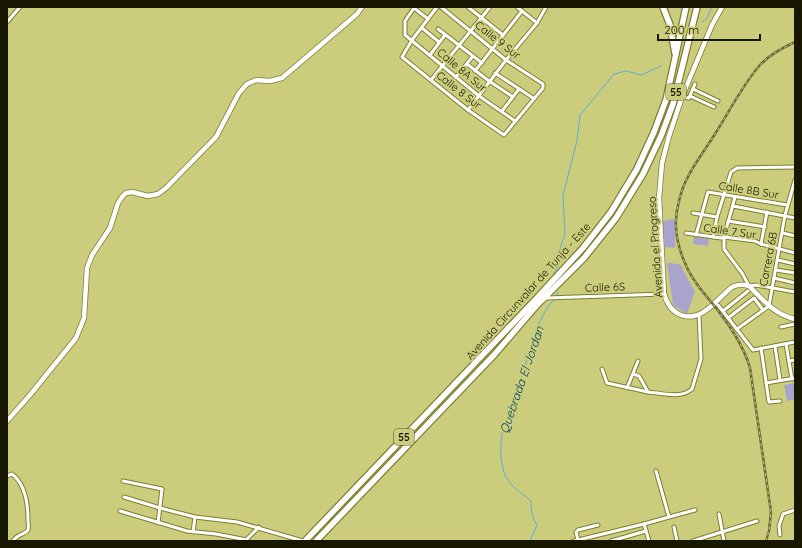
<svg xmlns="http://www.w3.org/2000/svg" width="802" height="548" viewBox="0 0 802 548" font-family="Quicksand,sans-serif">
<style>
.green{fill:#a9a4ce}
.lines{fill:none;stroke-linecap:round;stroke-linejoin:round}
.stream{stroke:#5daed3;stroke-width:1}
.street-casing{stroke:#7d7e2e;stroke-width:5}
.secondary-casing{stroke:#7d7e2e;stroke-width:6}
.highway-casing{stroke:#7d7e2e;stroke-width:8}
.street{stroke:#fff;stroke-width:3}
.secondary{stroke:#fff;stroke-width:4.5}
.highway{stroke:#fff;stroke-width:5.5}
.rail-casing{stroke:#696a39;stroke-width:2.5}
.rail{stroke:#cbcd7d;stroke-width:1;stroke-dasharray:3;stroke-linecap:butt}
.labels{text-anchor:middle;stroke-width:4;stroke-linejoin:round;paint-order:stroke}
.shield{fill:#cbcd7d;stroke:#4e4e26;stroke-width:1}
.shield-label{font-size:10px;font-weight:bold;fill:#181800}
.street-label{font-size:11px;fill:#181800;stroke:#cbcd7d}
.water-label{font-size:12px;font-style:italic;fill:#004761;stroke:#cbcd7d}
</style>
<rect width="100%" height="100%" fill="#cbcd7d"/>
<g class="green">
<polygon points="676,219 675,248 665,247 663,221"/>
<polygon points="694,237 709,239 708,246 693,244"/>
<polygon points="667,263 680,264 695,292 687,314 673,305"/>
<polygon points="795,383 795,399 787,401 784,385"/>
</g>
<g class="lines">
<g class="stream">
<polyline points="702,22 707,18 712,7"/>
<polyline points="554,273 560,263 559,252 565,234 563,195 577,141 580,115 614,74 626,71 641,75 661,66"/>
<polyline points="557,296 558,292"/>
<path d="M530 541 537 525C532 517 531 510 531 501 517 489 505 484 502 464 500 454 501 443 502 433 505 419 513 401 518 387 527 364 536 315 554 300"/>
</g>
<g class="street-casing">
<g id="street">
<polyline points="437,7 412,40 402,57 468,110 504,135 543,88 543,84 506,60 441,7"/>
<polyline points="468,7 503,35"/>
<polyline points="517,7 537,23"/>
<polyline points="414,8 405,21 405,35 479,96 515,121"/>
<polyline points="414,8 428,19"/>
<polyline points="7,22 20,7"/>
<polyline points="422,28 439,42"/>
<polyline points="438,29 482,63"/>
<polyline points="430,55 445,35"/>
<polyline points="467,64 489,81 513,97"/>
<polyline points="475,71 522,11"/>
<polyline points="495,73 533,98"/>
<polyline points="456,77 473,56"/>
<polyline points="431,80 490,7"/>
<polyline points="693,89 718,101"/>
<polyline points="690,96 714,107"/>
<polyline points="682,97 689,98 695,84"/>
<polyline points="468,110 506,60 537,23 546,7"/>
<polyline points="502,111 519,89"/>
<polyline points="735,197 724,237 724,249 742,273 749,286 756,285 795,292"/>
<polyline points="733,206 795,218"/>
<polyline points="693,213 717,217"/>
<polyline points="728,221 765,227"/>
<polyline points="686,233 721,238 724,237 755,241 761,244 795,253"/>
<polyline points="783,233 795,236"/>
<polyline points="696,235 708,192 787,205"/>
<polyline points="713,237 717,217 731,172 737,168 795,167"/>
<polyline points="761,244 767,212"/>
<polyline points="778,260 795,264"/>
<polyline points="776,270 795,273"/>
<polyline points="774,278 795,283"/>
<polyline points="546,298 664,294"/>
<polyline points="718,305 753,350 795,342"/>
<polyline points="723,311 748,291"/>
<polyline points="728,318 754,298 763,310"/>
<polyline points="781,327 795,324"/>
<polyline points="737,329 769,306 785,215 795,180"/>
<polyline points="786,344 792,379"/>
<polyline points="775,346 780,380"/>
<polyline points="761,348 769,402 780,401"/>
<polyline points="789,361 795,360"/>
<polyline points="602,369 607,383 648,392"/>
<path d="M633 374 639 376 648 392C661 393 682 399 692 389L701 359 699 315"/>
<polyline points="766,383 795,378"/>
<polyline points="627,388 638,361"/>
<path d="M7 476 12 474C26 485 28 504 28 520 28 523 29 527 28 530 26 534 17 534 13 541"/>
<polyline points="123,481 162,489 158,523"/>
<polyline points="124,497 160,508 195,517 237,522 303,541"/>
<polyline points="120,511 187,531 216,534 247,540"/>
<polyline points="719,514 724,541"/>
<polyline points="669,517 695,510"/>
<polyline points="674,527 677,541"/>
<polyline points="193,532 195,517"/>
<polyline points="780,535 779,526 783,514 795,510"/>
<polyline points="246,540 259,527"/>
<polyline points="578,540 576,532 578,530 598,525"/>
<polyline points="574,541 644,524"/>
<polyline points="611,541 646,531"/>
<polyline points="649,541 644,524 669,517 656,471"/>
<polyline points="693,541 757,521"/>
</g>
</g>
<g class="secondary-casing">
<g id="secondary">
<path d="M722 7 712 25 682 97 669 136 662 163 659 198 664 294C667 303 671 311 681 315 702 323 718 298 732 287 738 284 743 284 749 286 762 299 775 315 795 319"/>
<polyline points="7,421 30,395 76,338 84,318 87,268 92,255 110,228 118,203 122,197 126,193 132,192 148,196 158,194 166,188 216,137 239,93 247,84 256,80 270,81 282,78 357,14 362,7"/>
</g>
</g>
<g class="highway-casing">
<g id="highway">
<polyline points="663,7 670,25 675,53"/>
<polyline points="305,541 537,298 583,248 611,212 637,169 654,132 666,100 686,7"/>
<polyline points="316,541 494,355 537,305 584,258 616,218 643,174 661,136 673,104 697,7"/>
</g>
</g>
<use href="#street" class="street"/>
<use href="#secondary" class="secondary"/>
<use href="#highway" class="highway"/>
<g class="rail-casing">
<path id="rail" d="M766 541 769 531 771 512 750 368C743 344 728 323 712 303 701 290 691 278 685 263 676 243 673 222 679 201 684 176 702 155 715 134 729 112 743 84 760 65 769 55 782 48 795 42"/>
</g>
<use href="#rail" class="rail"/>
</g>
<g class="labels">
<g class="shield">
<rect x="666" y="84" width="20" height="16" rx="3"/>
<rect x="394" y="429" width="20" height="16" rx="3"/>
</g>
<g class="shield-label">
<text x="676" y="96">55</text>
<text x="404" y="441">55</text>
</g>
<g class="street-label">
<text transform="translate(498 40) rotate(38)" y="4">Calle 9 Sur</text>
<text transform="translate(462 70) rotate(40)" y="4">Calle 8A Sur</text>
<text transform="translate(459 90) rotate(38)" y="4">Calle 8 Sur</text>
<text transform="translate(749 190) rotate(9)" y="4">Calle 8B Sur</text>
<text transform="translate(730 231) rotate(8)" y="4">Calle 7 Sur</text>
<text transform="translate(655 247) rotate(-94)" y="4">Avenida el Progreso</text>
<text transform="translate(768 259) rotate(-79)" y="4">Carrera 6B</text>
<text transform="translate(605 287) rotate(-2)" y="4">Calle 6S</text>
<text transform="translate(528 291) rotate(-48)" y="4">Avenida Circunvalar de Tunja - Este</text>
</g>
<g class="water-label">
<text transform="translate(522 380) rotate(-71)" y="4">Quebrada El Jordan</text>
</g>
</g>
<rect width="802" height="548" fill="none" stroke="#181800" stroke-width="16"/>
<path d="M658 34v6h102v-6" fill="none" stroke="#181800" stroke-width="2"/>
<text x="664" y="34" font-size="12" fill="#181800" stroke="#cbcd7d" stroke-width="3" paint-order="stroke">200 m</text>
</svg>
